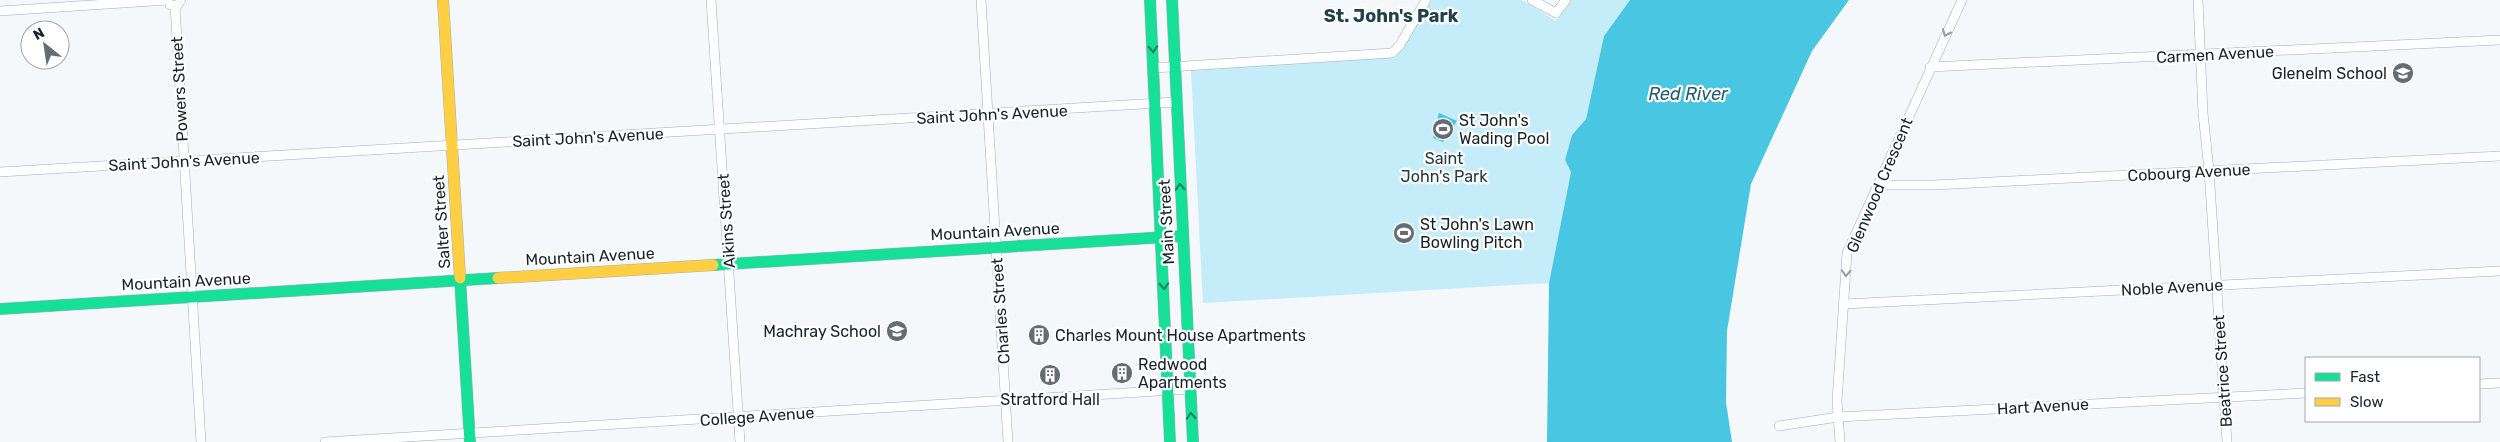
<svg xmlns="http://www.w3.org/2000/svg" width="2500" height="442" viewBox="0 0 2500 442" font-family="Rubik,sans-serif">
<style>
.green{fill:#c4ecf9}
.water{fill:#49c6e1}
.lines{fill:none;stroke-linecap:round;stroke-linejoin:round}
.street-casing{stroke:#a5aeb0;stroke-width:10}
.fast-casing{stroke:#a5aeb0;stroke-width:12}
.slow-casing{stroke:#a5aeb0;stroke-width:12}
.street{stroke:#fdfefe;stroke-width:9}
.fast{stroke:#16e098;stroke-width:11}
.slow{stroke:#ffcf43;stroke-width:11}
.oneway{stroke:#959c9e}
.oneway2{stroke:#168260}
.labels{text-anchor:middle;stroke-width:4.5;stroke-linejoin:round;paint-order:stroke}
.street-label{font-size:16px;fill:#162429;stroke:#fff}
.poi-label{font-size:16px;fill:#162429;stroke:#fff;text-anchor:start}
.park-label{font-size:16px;fill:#233a41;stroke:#fff}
.neighbourhood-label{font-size:18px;font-weight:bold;fill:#21414a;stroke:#fff}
.water-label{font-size:18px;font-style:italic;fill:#245c6c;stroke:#fff}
</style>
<rect width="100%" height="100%" fill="#f4f8fa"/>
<polygon class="green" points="1429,0 1522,0 1556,21 1568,0 1630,0 1604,36 1586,119 1572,135 1565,160 1571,172 1549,283 1203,303 1191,70 1395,57"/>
<g class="water">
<polygon points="1630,0 1849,0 1812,51 1751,184 1727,331 1726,402 1732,442 1547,442 1549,283 1571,172 1565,160 1572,135 1586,119 1604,36"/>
<polygon points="1439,113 1457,121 1443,142 1433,138"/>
</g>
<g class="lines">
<g class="street-casing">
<g id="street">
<polyline points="711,0 740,442"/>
<polyline points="981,0 1008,442"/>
<polyline points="1532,0 1556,13 1566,0"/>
<polyline points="2198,0 2203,113 2209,171 2227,442"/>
<polyline points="170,5 177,6 181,0"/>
<polyline points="175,6 201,442"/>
<polyline points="0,11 168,0"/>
<polyline points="1930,67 2500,40"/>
<polyline points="1154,68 1392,53 1400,45 1426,0"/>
<polyline points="0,172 1176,102"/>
<polyline points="1877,185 1934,185 2500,156"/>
<polyline points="1844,304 2500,271"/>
<polyline points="2479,384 2500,383"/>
<polyline points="1779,426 1838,417 2306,393"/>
<polyline points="325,442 1190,389"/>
<polyline points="1840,442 1837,401 1847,253 1962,0"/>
</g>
</g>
<g class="fast-casing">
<g id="fast">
<polyline points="1150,0 1170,442"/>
<polyline points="1172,0 1193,442"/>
<polyline points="713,265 1183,236"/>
<polyline points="460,278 470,442"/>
<polyline points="0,309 498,278"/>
</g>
</g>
<g class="slow-casing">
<g id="slow">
<polyline points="443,0 460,278"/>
<polyline points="498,278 713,265"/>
</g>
</g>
<use href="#street" class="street"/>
<use href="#fast" class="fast"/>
<use href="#slow" class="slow"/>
</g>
<defs><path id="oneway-chevron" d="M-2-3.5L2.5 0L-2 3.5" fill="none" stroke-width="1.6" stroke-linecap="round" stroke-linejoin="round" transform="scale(1.25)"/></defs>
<g class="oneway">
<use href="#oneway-chevron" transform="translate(1946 33) rotate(114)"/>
<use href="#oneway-chevron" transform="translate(1846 273) rotate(93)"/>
</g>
<g class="oneway2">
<use href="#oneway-chevron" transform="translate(1153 49) rotate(87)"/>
<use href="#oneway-chevron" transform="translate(1180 187) rotate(-93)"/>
<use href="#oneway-chevron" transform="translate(1164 286) rotate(87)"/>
<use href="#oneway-chevron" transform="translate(1191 416) rotate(-93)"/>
</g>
<defs>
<g id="school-disc" transform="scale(1.125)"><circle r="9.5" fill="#646e72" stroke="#fff"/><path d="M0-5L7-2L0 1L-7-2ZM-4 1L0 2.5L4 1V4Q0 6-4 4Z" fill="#fff"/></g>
<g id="stadium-disc" transform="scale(1.125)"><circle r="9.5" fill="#646e72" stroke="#fff"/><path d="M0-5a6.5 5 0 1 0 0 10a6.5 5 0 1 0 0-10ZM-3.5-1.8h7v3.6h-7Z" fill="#fff"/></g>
<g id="building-disc" transform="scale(1.125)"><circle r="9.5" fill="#646e72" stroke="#fff"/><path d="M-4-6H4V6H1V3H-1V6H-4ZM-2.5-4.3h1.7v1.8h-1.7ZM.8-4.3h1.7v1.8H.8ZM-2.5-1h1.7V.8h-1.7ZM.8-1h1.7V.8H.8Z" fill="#fff"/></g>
</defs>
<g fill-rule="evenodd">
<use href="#school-disc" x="2403" y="73"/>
<use href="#stadium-disc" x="1443" y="129"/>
<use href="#stadium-disc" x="1404" y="233"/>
<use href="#school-disc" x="897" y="331"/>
<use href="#building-disc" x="1039" y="335"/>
<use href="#building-disc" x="1122" y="373"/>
<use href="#building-disc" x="1050" y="375"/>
</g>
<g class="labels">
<g class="street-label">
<text transform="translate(2215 54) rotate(-3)" y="6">Carmen Avenue</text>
<text transform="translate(179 89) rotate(-93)" y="6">Powers Street</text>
<text transform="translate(992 114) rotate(-3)" y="6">Saint John's Avenue</text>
<text transform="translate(588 137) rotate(-3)" y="6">Saint John's Avenue</text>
<text transform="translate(184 161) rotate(-3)" y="6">Saint John's Avenue</text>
<text transform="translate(2189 172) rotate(-3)" y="6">Cobourg Avenue</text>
<text transform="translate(1879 185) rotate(-67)" y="6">Glenwood Crescent</text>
<text transform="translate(726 221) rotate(-94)" y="6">Aikins Street</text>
<text transform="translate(441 222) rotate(-94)" y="6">Salter Street</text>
<text transform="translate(1166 222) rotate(-93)" y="6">Main Street</text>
<text transform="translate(995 231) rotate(-3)" y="6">Mountain Avenue</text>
<text transform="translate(590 256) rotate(-3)" y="6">Mountain Avenue</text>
<text transform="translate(186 281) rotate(-3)" y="6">Mountain Avenue</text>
<text transform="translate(2172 287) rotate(-3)" y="6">Noble Avenue</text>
<text transform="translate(1000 311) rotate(-94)" y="6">Charles Street</text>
<text transform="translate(2222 371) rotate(-94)" y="6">Beatrice Street</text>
<text transform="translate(2043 406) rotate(-3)" y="6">Hart Avenue</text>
<text transform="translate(757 416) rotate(-4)" y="6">College Avenue</text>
</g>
<g class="poi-label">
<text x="2387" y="79" text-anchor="end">Glenelm School</text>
<text x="1459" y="126">St John's<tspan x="1459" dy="18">Wading Pool</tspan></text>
<text x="1420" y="230">St John's Lawn<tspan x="1420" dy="18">Bowling Pitch</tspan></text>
<text x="881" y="337" text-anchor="end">Machray School</text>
<text x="1055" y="341">Charles Mount House Apartments</text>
<text x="1138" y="370">Redwood<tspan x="1138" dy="18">Apartments</tspan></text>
<text x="1050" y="405" text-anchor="middle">Stratford Hall</text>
</g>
<g class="park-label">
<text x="1444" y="164">Saint<tspan x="1444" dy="18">John's Park</tspan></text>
</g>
<g class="neighbourhood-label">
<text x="1391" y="22">St. John's Park</text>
</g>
<g class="water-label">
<text x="1688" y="100">Red River</text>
</g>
</g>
<rect x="2305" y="357" width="175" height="65" fill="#ffffff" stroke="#a2a7a9"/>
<rect x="2315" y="373" width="25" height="8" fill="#16e098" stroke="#a2a7a9"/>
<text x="2350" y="382" font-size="15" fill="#162429">Fast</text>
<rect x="2315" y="398" width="25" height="8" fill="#ffcf43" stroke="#a2a7a9"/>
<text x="2350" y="407" font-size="15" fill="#162429">Slow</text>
<g transform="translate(45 45) rotate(330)"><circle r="24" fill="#ffffff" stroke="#a2a7a9"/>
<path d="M0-4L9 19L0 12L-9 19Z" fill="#646e72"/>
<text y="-8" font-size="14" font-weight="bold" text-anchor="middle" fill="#162429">N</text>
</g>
</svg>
